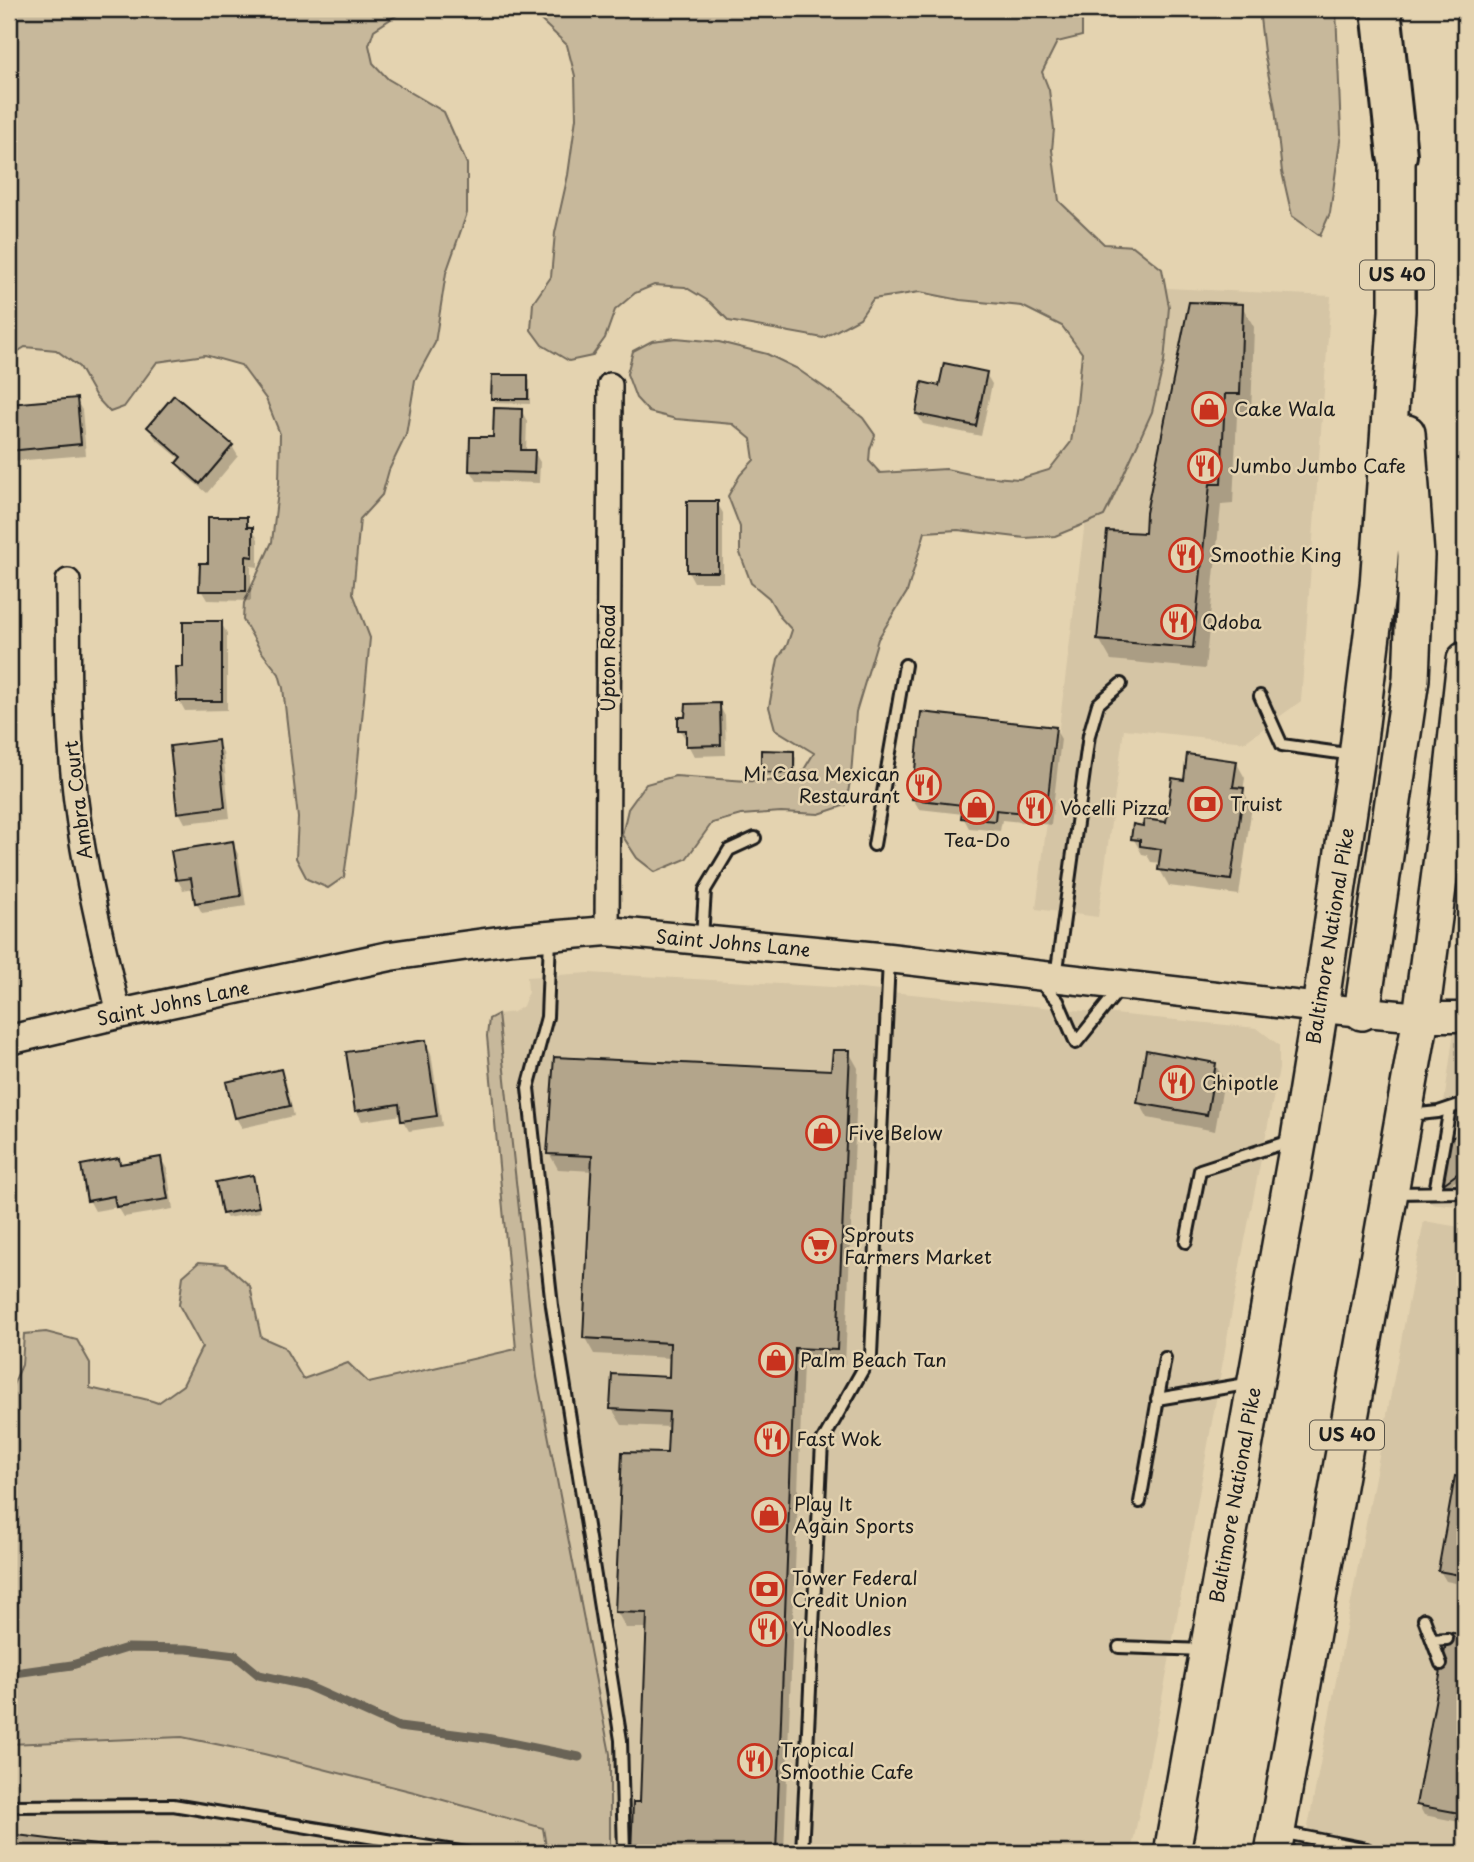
<svg xmlns="http://www.w3.org/2000/svg" width="1474" height="1862" font-family="'Playpen Sans',sans-serif">
<style>
.built{fill:#d5c5a5}
.green{fill:#c7b89b;stroke:#726a5c;stroke-width:2}
.shadow{fill:#0003}
.lines{fill:none;stroke-linecap:round;stroke-linejoin:round}
.stream{stroke:#696356;stroke-width:9}
.building{fill:#b3a58b;stroke:#1c1c1c;stroke-width:2}
.service-casing{stroke:#1c1c1c;stroke-width:16}
.minor-casing{stroke:#1c1c1c;stroke-width:28}
.tertiary-casing{stroke:#1c1c1c;stroke-width:33}
.primary-casing{stroke:#1c1c1c;stroke-width:40}
.motorway-casing{stroke:#1c1c1c;stroke-width:44}
.service{stroke:#e4d3b0;stroke-width:10}
.minor{stroke:#e4d3b0;stroke-width:23}
.tertiary{stroke:#e4d3b0;stroke-width:28}
.primary{stroke:#e4d3b0;stroke-width:35}
.motorway{stroke:#e4d3b0;stroke-width:38}
.labels{text-anchor:middle;stroke-width:5;stroke-linejoin:round;paint-order:stroke}
.shield{fill:#e4d3b0;stroke:#585348;stroke-width:2}
.shield-label{font-size:18px;font-weight:bold;fill:#1c1c1c}
.poi-label{font-size:19px;fill:#1c1c1c;stroke:#e4d3b0;text-anchor:start}
.street-label{font-size:19px;fill:#1c1c1c;stroke:#e4d3b0}
</style>
<rect width="100%" height="100%" fill="#e4d3b0"/>
<filter id="ink" filterUnits="userSpaceOnUse"><feTurbulence type="fractalNoise" baseFrequency=".0143" numOctaves="2"/><feDisplacementMap in="SourceGraphic" scale="14" xChannelSelector="R" yChannelSelector="G"/><feConvolveMatrix kernelMatrix="1 2 1 2 8 2 1 2 1" color-interpolation-filters="sRGB"/></filter>
<g filter="url(#ink)">
<path class="built" d="M1147,287l184,9 -30,405 -56,41 -121,-13 -26,188 -62,-8 48,-379z
M1465,952v255l-35,-4z
M589,973l261,15 407,40 22,17v24l-37,186 -76,423 -35,175h-521v-99l-73,-377 -39,-363 16,-2 9,-6 5,-14 -1,-15z
M1424,1221l41,7v625h-162z
M182,1737l82,17 154,39 125,36 4,24h-538v-109z"/>
<path class="green" d="M9,9h397l-32,21 -5,15 4,18 15,16 56,33 23,52v49l-21,60 -11,70 -20,37 -9,55 -17,35 -7,25 -22,24 -7,74 17,45 -17,174 -9,65 -16,11 -21,-9 -11,-21 2,-40 -15,-130 -4,-14 -18,-23 -18,-31 1,-17 28,-61 7,-59 1,-49 -14,-35 -25,-34 -36,-10 -48,7 -33,45 -14,5 -14,-15 -17,-30 -23,-17 -31,-3 -16,10z
M529,9h535l18,12v15l-25,6 -15,30 7,18 5,39 -2,21 7,51 45,43 29,2 29,23 7,38 -5,55 -12,50 -40,88 -8,16 -49,20 -30,2 -67,-8 -33,2 -18,60 -29,47 -22,73 -5,63 -5,30 -27,9 -38,-2 -40,3 -29,8 -26,36 -31,13 -18,-14 -15,-23 6,-26 18,-25 29,-8 87,6 38,-6 14,-23 -39,-24 -6,-22 9,-48 9,-14 5,-15 -12,-13 -11,-19 -18,-15 -11,-30v-26l-12,-31 12,-21 14,-15 -3,-21 -18,-15 -57,-5 -27,-7 -13,-14 -9,-24 6,-23 19,-10 24,-3 43,4 48,12 29,14 36,25 31,25 12,17 -5,14 -1,12 11,12 66,-4 33,7 40,3 30,-9 22,-28 6,-38 5,-51 -20,-27 -40,-20 -62,-6 -40,-8 -47,7 -13,19 -37,20 -94,-17 -19,-19 -25,-15 -31,-2 -19,8 -20,17 -10,28 -13,18 -23,5 -27,-16 -11,-15 2,-27 18,-26 4,-44 13,-58 8,-57 -1,-42 -8,-31z
M1259,9h77l5,125 -11,79 -10,23 -28,-20 -10,-44 -7,-64 -11,-56z
M498,1014l39,363 73,377v99h-63l-4,-25 -125,-35 -154,-39 -82,-17 -173,7v-355h2l11,-24 2,-31 22,-2 31,8 13,23v25c22,6 46,7 68,15l25,-18 19,-38 -23,-42 4,-29 16,-14 26,2 25,22 11,51 23,10 19,32 45,-16 21,20 147,-34 -29,-313 2,-17z"/>
<path class="shadow" d="M1242,306l12,21 -3,88h-14l-4,89 -12,1 -16,164 -94,-9 -12,-21 48,-104z
M986,374l6,10 -11,52 -58,-12 -6,-10 24,-26z
M527,376l3,5v23l-34,-1 -3,-4z
M76,400l6,10 4,45 -72,6 -5,-9v-46z
M521,410l6,11 -1,31h8l6,10 -1,21 -62,-2 -6,-10 24,-32z
M149,427l83,19 6,10 -31,37 -23,-19 -6,-11 3,-3 -26,-22z
M717,503l6,10v69h-29l-6,-11z
M246,519l12,20v28l-7,-1v35l-44,-1 -6,-10 8,-25z
M221,623l6,10v77l-42,1 -6,-11 5,-32z
M719,705l6,11 1,39 -32,1 -6,-11v-5h-2l-6,-10z
M1055,729l6,10 -10,86 -49,-5 -2,11 -31,-3 -6,-11v-3l-44,-5 -6,-10z
M217,742l6,10 7,66 -45,5 -6,-11z
M793,753l3,5 -1,19 -30,-1 -3,-4z
M1236,762l9,16 -2,13 9,15 -13,89 -70,-9 -9,-16 1,-7 -10,-1 -4,-7 -5,-1 -9,-16 11,-10 23,-4 18,-42z
M232,843l6,11 8,52 -44,7 -6,-11 -2,-14 -11,2 -6,-11z
M9,923l2,31h-2z
M425,1042l6,11 11,73 -33,5 -6,-10 -1,-6 -40,6 -6,-11z
M849,1052l9,16 -13,297 -42,-2 -19,490h-151l2,-49h7l7,-176h-23l-9,-16 52,-157 1,-28 -48,-2 -10,-16 58,-31 1,-20 -77,-4 -9,-16 8,-167 -35,-2 -9,-16 284,-82z
M1215,1064l9,16 -9,51 -67,-13 -9,-16z
M280,1071l6,11 8,34 -52,12 -6,-10z
M1465,1131v43l-19,14 -2,-4 8,-44z
M161,1159l6,10 6,40 -49,8 -6,-10 -23,4 -6,-11 29,-40 3,5z
M252,1177l3,4 5,31 -33,6 -3,-4 -6,-30z
M9,1194l7,41 -7,2z
M1457,1478l8,2v105l-19,-4 -6,-10z
M1450,1634l15,3v186l-41,-8 -6,-11z
M9,1836l136,17h-136z"/>
<g class="lines">
<path class="stream" d="M9,1686l6,-13 57,-8 55,-17 60,1 48,6 24,20 46,10 94,42 87,11 93,19"/>
</g>
<path class="building" d="M1189,302l54,2 -3,90h-15l-4,90h-11l-17,164 -96,-8 10,-109 38,2 1,-20z
M944,363l43,9 -11,54 -60,-12 6,-32 17,4z
M492,375h36v24h-37z
M174,395l59,50 -33,39 -24,-21 5,-6 -34,-30z
M77,398l4,46 -72,7v-47z
M494,408l28,1 -1,41h14l-1,23 -65,-2 1,-34h23z
M687,501h31v71h-31z
M208,517h39v10h6v30l-7,-1v35h-47l1,-28h8z
M183,621h39v80h-45l-1,-34h7z
M720,703l1,42 -35,1v-16h-8v-13h7l1,-13z
M921,712l135,15 -10,88 -50,-5 -1,11 -34,-3 2,-13 -51,-6z
M218,740l7,67 -48,6 -7,-67z
M761,750l33,1v22l-33,-1z
M1187,754l50,7 -4,26 11,1 -13,92 -73,-10 3,-21 -21,-3v-6l-9,-1 2,-15 10,2 1,-7 22,3 6,-44 12,2z
M233,841l8,55 -46,7 -4,-25 -15,2 -5,-29z
M426,1040l11,76 -36,5 -2,-17 -44,7 -9,-59z
M833,1050h17l-13,300 -42,-2 -19,505h-145l2,-51h7l7,-189 -32,-1 7,-160 45,1 2,-41 -59,-3 2,-35 57,3 1,-34 -87,-5 9,-182 -45,-2 7,-97 277,13z
M1146,1050l70,13 -9,52 -70,-12z
M281,1069l9,37 -55,12 -9,-36z
M1465,1129v39l-23,17 9,-46z
M161,1157l7,42 -52,8 -2,-11 -27,5 -6,-36 38,-7 1,6z
M253,1175l6,32 -37,7 -6,-32z
M1455,1476l10,2v98l-27,-5z
M1448,1632l17,3v179l-49,-9z
M9,1834l150,19h-150z"/>
<g class="lines">
<g class="service-casing">
<path id="service" d="M1260,696l22,49 72,10
M874,845l31,-180
M550,938l-3,79 -19,71 24,218 69,434 3,113
M702,938l3,-48 24,-40 26,-12
M1056,977l33,-242 9,-31 23,-20
M1039,981l19,20 18,42 45,-56
M1410,1115l28,-3 27,-9
M1435,1192l15,-84
M1393,1193l72,-1
M1186,1242l14,-72 93,-30
M1157,1399l95,-16
M1140,1502l25,-144
M1424,1619l17,45
M1432,1640l15,-1
M1119,1647l86,3
M9,1806l164,-1 293,48
M1280,1832l87,17
M802,1853l20,-411 49,-87 18,-395"/>
</g>
<g class="minor-casing">
<path id="minor" d="M68,581c1,64 -1,129 5,192 7,82 28,162 46,241
M607,931l3,-546"/>
</g>
<g class="tertiary-casing">
<path id="tertiary" d="M9,1040l110,-26 271,-58 123,-17 94,-8 282,27 431,50 101,9h44"/>
</g>
<g class="primary-casing">
<path id="primary" d="M1362,1012l49,-333 5,-123 -9,-123
M1172,1853l127,-715 21,-130 37,-252 21,-170 19,-275v-183
M1273,1853l148,-836 29,-221 15,-136"/>
</g>
<g class="motorway-casing">
<path id="motorway" d="M1381,9l16,146"/>
</g>
<use href="#service" class="service"/>
<use href="#minor" class="minor"/>
<use href="#tertiary" class="tertiary"/>
<use href="#primary" class="primary"/>
<use href="#motorway" class="motorway"/>
</g>
</g>
<defs>
<g id="shop-ring" transform="scale(1.75)"><circle r="9.5" fill="#e4d3b0" stroke="#c8321e" stroke-width="1.5"/><path d="M-5-2.5h2.3a2.7 3.5 0 0 1 5.4 0H5L5.5 6h-11ZM-1.5-2.5h3a1.5 2.3 0 0 0-3 0Z" fill="#c8321e"/></g>
<g id="restaurant-ring" transform="scale(1.75)"><circle r="9.5" fill="#e4d3b0" stroke="#c8321e" stroke-width="1.5"/><path d="M-5-6h1v4h1v-4h1v4h1v-4h1v5L-1.5 .5V6h-2V.5L-5-1ZM5-6V6H3V1.5H1.5Q1.5-4 5-6Z" fill="#c8321e"/></g>
<g id="bank-ring" transform="scale(1.75)"><circle r="9.5" fill="#e4d3b0" stroke="#c8321e" stroke-width="1.5"/><path d="M-6-4H6V4H-6ZM0-2.3a2.3 2.3 0 1 0 0 4.6a2.3 2.3 0 1 0 0-4.6Z" fill="#c8321e"/></g>
<g id="supermarket-ring" transform="scale(1.75)"><circle r="9.5" fill="#e4d3b0" stroke="#c8321e" stroke-width="1.5"/><path d="M-6-5.5h2.5l.6 2H6L4.5 2H-2.5L-4.4-4H-6ZM-1.5 3.2a1.3 1.3 0 1 0 .1 0ZM3 3.2a1.3 1.3 0 1 0 .1 0Z" fill="#c8321e"/></g>
</defs>
<g fill-rule="evenodd">
<use href="#shop-ring" x="1209" y="409"/>
<use href="#restaurant-ring" x="1205" y="466"/>
<use href="#restaurant-ring" x="1186" y="555"/>
<use href="#restaurant-ring" x="1178" y="622"/>
<use href="#restaurant-ring" x="924" y="785"/>
<use href="#bank-ring" x="1205" y="804"/>
<use href="#shop-ring" x="977" y="807"/>
<use href="#restaurant-ring" x="1035" y="808"/>
<use href="#restaurant-ring" x="1177" y="1083"/>
<use href="#shop-ring" x="823" y="1133"/>
<use href="#supermarket-ring" x="819" y="1246"/>
<use href="#shop-ring" x="776" y="1360"/>
<use href="#restaurant-ring" x="772" y="1439"/>
<use href="#shop-ring" x="769" y="1515"/>
<use href="#bank-ring" x="767" y="1589"/>
<use href="#restaurant-ring" x="767" y="1629"/>
<use href="#restaurant-ring" x="755" y="1761"/>
</g>
<g class="labels">
<g class="shield">
<rect x="1360" y="260.5" width="74" height="29" rx="5"/>
<rect x="1310" y="1420.5" width="74" height="29" rx="5"/>
</g>
<g class="shield-label">
<text x="1397" y="281">US 40</text>
<text x="1347" y="1441">US 40</text>
</g>
<g class="poi-label">
<text x="1234" y="416">Cake Wala</text>
<text x="1230" y="473">Jumbo Jumbo Cafe</text>
<text x="1210" y="562">Smoothie King</text>
<text x="1202" y="629">Qdoba</text>
<text x="900" y="781" text-anchor="end">Mi Casa Mexican<tspan x="900" dy="22">Restaurant</tspan></text>
<text x="1230" y="811">Truist</text>
<text x="1060" y="815">Vocelli Pizza</text>
<text x="977" y="847" text-anchor="middle">Tea-Do</text>
<text x="1202" y="1090">Chipotle</text>
<text x="848" y="1140">Five Below</text>
<text x="844" y="1242">Sprouts<tspan x="844" dy="22">Farmers Market</tspan></text>
<text x="800" y="1367">Palm Beach Tan</text>
<text x="796" y="1446">Fast Wok</text>
<text x="794" y="1511">Play It<tspan x="794" dy="22">Again Sports</tspan></text>
<text x="792" y="1585">Tower Federal<tspan x="792" dy="22">Credit Union</tspan></text>
<text x="792" y="1636">Yu Noodles</text>
<text x="780" y="1757">Tropical<tspan x="780" dy="22">Smoothie Cafe</tspan></text>
</g>
<g class="street-label">
<text transform="translate(608 658) rotate(-90)" y="7">Upton Road</text>
<text transform="translate(78 800) rotate(-97)" y="7">Ambra Court</text>
<text transform="translate(1330 936) rotate(-81)" y="7">Baltimore National Pike</text>
<text transform="translate(733 943) rotate(5)" y="7">Saint Johns Lane</text>
<text transform="translate(173 1003) rotate(-12)" y="7">Saint Johns Lane</text>
<text transform="translate(1235 1495) rotate(-80)" y="7">Baltimore National Pike</text>
</g>
</g>
<rect width="1474" height="1862" fill="none" stroke="#e4d3b0" stroke-width="35"/>
<rect x="18" y="18" width="1439" height="1827" fill="none" stroke="#1c1c1c" stroke-width="2.5" filter="url(#ink)"/>
</svg>
